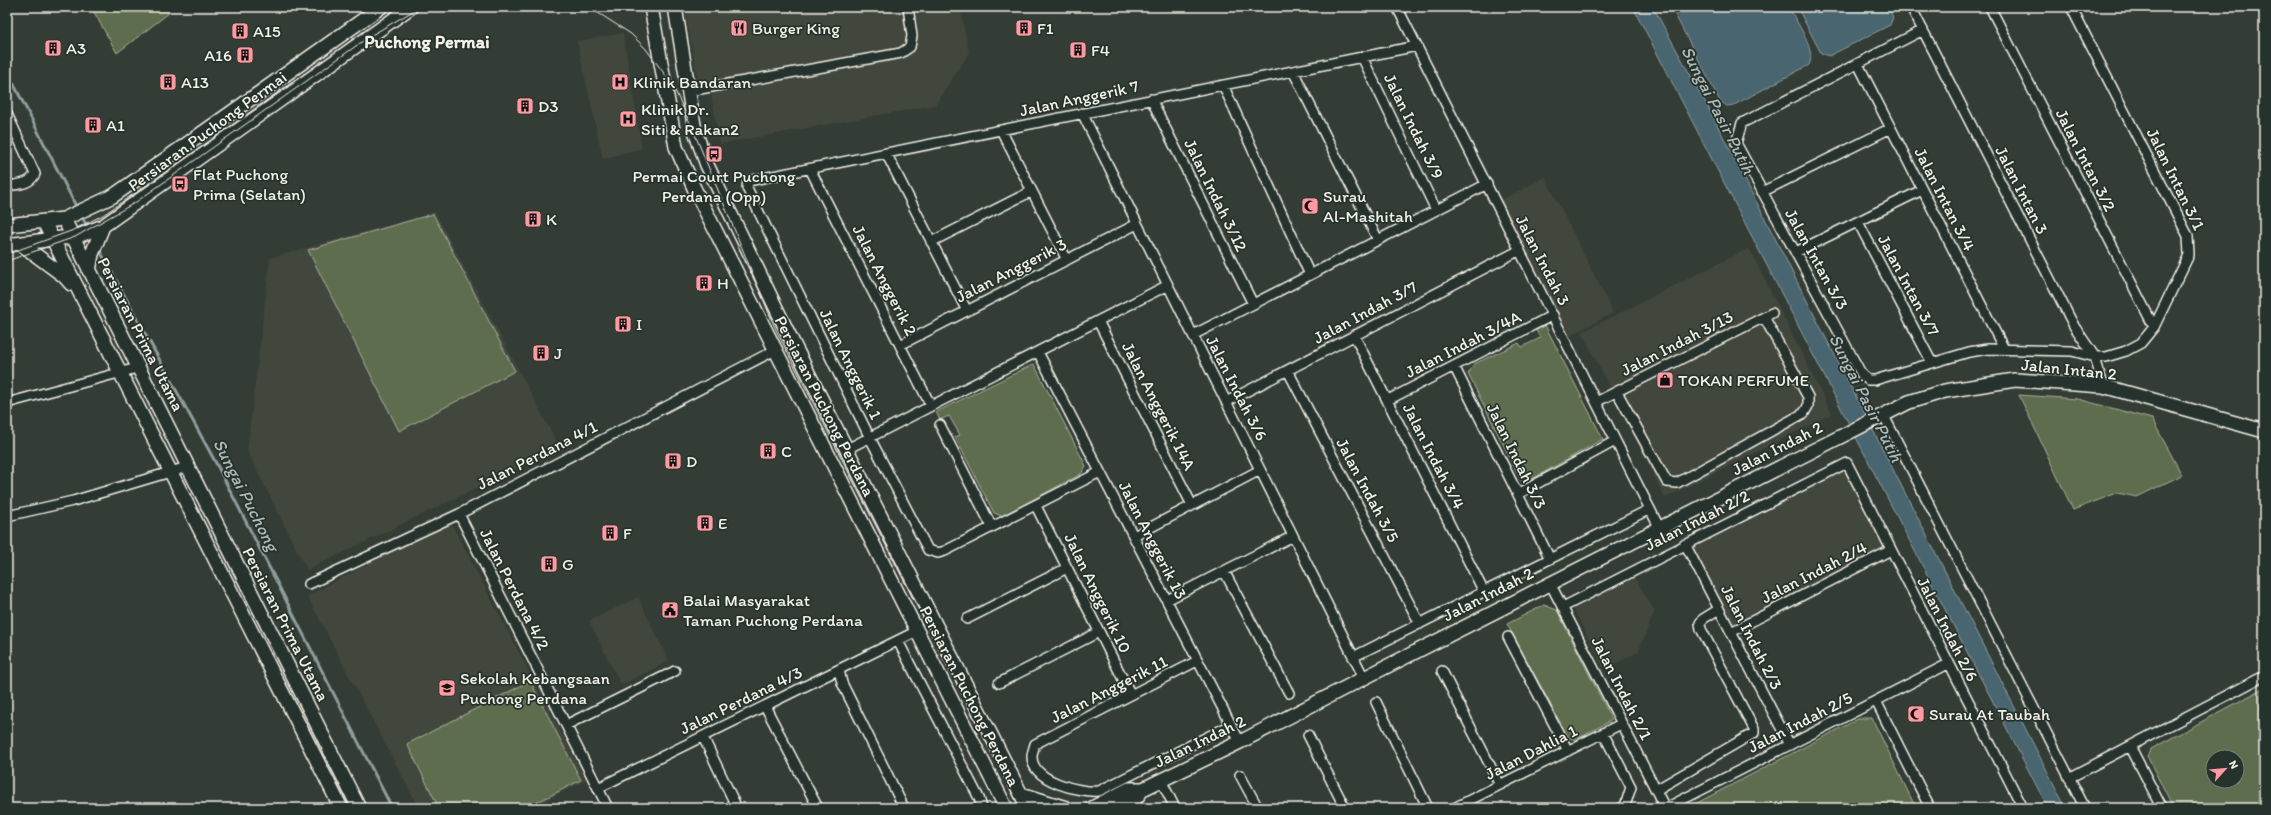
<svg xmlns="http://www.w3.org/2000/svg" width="2271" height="815" font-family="Itim,sans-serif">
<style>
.built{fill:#43463e}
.green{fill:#5f6d4f;stroke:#aaaf9c;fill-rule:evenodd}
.water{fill:#4a656f;stroke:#8e9d9f}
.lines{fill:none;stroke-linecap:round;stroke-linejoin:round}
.stream{stroke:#8e9d9f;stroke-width:3}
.street-casing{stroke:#f4f1e8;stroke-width:12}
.secondary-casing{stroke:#f4f1e8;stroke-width:16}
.street{stroke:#26332d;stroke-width:9}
.secondary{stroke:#26332d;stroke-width:13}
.tram{stroke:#f4f1e8;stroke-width:1}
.labels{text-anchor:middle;stroke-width:3.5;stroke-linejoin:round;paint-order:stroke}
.poi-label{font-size:17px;fill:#f4f1e8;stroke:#26332d;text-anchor:start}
.street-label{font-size:17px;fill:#f4f1e8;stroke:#26332d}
.neighbourhood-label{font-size:18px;font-weight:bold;fill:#f4f1e8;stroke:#26332d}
.water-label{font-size:18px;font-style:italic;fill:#b0b9b8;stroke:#26332d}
</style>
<rect width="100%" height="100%" fill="#333c35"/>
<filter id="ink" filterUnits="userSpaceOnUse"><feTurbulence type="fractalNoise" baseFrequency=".025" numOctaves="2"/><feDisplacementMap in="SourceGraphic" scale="8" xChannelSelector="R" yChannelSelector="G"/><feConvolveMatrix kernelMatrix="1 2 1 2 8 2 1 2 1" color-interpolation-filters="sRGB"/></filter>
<g filter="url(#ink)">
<path class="built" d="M684,7h276l9,46 -34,52 -215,39 -11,-60 -10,1z
M623,33l19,115 -39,11 -26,-118z
M1545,177l68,136 -46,24 -67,-136z
M435,212l125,236 -253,122 -60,-119 23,-193z
M1749,248l83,166 -167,84 -83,-166z
M1846,468l41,80 -155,79 -42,-81z
M450,521l136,259 -54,28h-113l-112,-212z
M1635,578l20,33 -17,41 -34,17 -31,-61z
M638,597l31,64 -48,24 -32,-64z"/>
<path class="green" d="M91,7h73l5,6 -52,40z
M433,214l82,157 -116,60 -91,-181z
M1544,323l59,116 -76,43 -6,-2 -53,-106 6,-10 45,-21 3,4 18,-9 -5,-10z
M1034,364l52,102 -5,8 -79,42 -8,-3 -39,-76 5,-2 -11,-19 -9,4 -4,-8z
M2019,395l59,4 74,20 30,56 -45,22 -20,-4 -44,17z
M1544,605l13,5 55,110 -37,20 -7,-3 -61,-113z
M530,681l51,99 -55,28h-87l-32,-64z
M2264,688v120h-91l-26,-52 4,-7zM2213,757h24v24h-24z
M1860,718h12l44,90h-229z"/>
<path class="water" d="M1633,7h20l56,102 357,699h-18z
M1671,7h118c7,15 28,43 20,58l-75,40 -7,1 -7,-5z
M1797,7h91l5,10 -3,8 -61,31 -8,-3z"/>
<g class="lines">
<path class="stream" d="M7,71l70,137
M81,215l7,13
M99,249l118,216 175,343"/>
<g class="street-casing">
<path id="street" d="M1397,7l262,520
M1911,7l163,319 21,31 8,29
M1990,7l164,320
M1923,30l-181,93 -6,20 126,232 6,5h7l94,-28 19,-3 84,2 23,6h11l20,-6 15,-8 13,-16 35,-72 -1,-19 -117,-229
M1362,57l74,153
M1858,64l146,285
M1293,71l85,169
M1223,85l87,190
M689,91l212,-38 9,-6 2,-11 -4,-29
M1151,99l102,205
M1082,113l282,565
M7,114l28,60c-6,11 -16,10 -28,12
M1001,130l66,130
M886,153l81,158
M810,169l121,237
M1762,192l129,-64
M1858,222l74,141
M931,242l101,-51
M1796,252l126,-62
M1098,321l94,184
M1193,335l294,-151
M1354,335l130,257
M900,345l237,-121
M1038,352l202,390
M1455,368l95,191
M1288,371l132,253
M1617,392l50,90 10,1 127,-70 4,-7v-9l-44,-80
M1388,400l165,-85
M1226,402l294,-152
M1596,402l176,-89
M7,403l130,-35
M1883,414l202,394
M940,425l52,102
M847,449l321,-164
M1100,472l-155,79 -7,2 -10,-3 -58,-112 -123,-250 1,-7 669,-135
M1518,494l97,-53
M1036,506l95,189
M459,514l149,294
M7,516l66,-15 114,-34
M1134,536l126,-66
M1685,544l105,201
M1224,571l65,122
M1550,583l115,225
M309,584l150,-70 318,-165
M1167,600l126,-64
M1563,607l284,-144 176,345
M967,619l100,-51
M1731,632l160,-82
M1508,637l60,114
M898,641l81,157 3,10
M1353,657l297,-148
M1197,661l-162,83c-1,4 -3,9 -3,13 0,24 48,36 67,34l132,-66
M839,670l3,13 62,125
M1442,671l58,114
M999,683l100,-51
M1876,701l54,107
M1376,702l52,106
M765,706l53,102
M566,725l109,-54
M1603,733l28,54 -6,19 -4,2
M1308,735l37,73
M703,737l34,71
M2130,746l32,62
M1240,775l18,33
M2069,778l195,-102
M1161,780l14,28
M598,788l319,-157
M1656,790l98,-57v-4l-53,-100 -1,-6 3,-4 16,-10
M1454,808l167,-84
M1666,808l282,-144"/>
</g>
<g class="secondary-casing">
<path id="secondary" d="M651,7l25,140 18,41 312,620
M675,7l20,124 12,34 86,178 235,465
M64,219l295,589
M44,222l297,586
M7,225l57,-6 49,-23 268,-189
M21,244l43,32 7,8
M7,245l71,-9 25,-10 308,-219
M89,271l3,-17 11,-28
M1021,794l45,14
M1092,808l37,-19h14
M1117,808l19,-10 7,-9 97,-47 124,-64 545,-276 36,-11 70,-11 88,6 161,45"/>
</g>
<use href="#street" class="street"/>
<use href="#secondary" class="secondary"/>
<path class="tram" d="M589,7l42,27 15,15 26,35 19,41 85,205 244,478
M7,254l64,-23 32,-16 191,-132
M7,261l68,-24 61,-35 234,-166 50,-29"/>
</g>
</g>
<defs>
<g id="restaurant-square" transform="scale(0.9)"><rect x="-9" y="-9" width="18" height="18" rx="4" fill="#ff9aa2" stroke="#26332d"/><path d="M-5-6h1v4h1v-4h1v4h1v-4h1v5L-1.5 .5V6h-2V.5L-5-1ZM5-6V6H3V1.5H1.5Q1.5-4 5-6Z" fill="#111"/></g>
<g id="building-square" transform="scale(0.9)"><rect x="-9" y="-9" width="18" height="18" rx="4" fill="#ff9aa2" stroke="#26332d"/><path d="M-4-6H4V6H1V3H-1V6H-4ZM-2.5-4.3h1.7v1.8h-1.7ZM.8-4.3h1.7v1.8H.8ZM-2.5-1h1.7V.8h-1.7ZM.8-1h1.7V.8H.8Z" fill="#111"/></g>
<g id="hospital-square" transform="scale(0.9)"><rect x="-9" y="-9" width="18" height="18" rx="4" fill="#ff9aa2" stroke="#26332d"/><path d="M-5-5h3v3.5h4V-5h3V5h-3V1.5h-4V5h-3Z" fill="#111"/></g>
<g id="bus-square" transform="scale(0.9)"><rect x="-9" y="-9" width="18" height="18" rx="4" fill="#ff9aa2" stroke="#26332d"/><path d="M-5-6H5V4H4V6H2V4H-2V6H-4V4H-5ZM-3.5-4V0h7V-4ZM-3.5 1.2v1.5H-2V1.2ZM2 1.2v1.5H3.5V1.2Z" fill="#111"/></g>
<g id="mosque-square" transform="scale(0.9)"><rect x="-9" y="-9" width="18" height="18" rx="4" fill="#ff9aa2" stroke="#26332d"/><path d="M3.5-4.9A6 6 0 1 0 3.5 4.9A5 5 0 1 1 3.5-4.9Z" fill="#111"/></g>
<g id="shop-square" transform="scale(0.9)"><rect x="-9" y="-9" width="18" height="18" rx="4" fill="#ff9aa2" stroke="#26332d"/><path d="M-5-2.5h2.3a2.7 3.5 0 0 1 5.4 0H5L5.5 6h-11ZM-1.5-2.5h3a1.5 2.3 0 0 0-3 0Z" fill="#111"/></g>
<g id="civic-square" transform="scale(0.9)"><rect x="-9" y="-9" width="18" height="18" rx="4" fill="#ff9aa2" stroke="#26332d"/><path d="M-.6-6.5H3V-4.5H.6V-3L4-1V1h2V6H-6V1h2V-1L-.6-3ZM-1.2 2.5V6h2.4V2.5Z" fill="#111"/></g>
<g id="school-square" transform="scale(0.9)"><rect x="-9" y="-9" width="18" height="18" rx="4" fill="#ff9aa2" stroke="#26332d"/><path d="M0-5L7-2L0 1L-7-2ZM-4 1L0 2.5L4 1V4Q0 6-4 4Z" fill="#111"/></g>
</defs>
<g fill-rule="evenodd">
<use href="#restaurant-square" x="739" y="28"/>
<use href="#building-square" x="1024" y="28"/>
<use href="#building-square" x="240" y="31"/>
<use href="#building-square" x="53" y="48"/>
<use href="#building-square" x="1078" y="50"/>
<use href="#building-square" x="245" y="55"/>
<use href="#building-square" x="168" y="82"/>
<use href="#hospital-square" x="620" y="82"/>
<use href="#building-square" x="525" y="106"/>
<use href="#hospital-square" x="628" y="119"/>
<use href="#building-square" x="93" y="125"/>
<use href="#bus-square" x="714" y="154"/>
<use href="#bus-square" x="180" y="184"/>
<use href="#mosque-square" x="1310" y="206"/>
<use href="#building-square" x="533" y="219"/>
<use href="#building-square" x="704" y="283"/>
<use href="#building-square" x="623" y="324"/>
<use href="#building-square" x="541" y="353"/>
<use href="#shop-square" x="1665" y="380"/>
<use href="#building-square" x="768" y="451"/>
<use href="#building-square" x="673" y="461"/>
<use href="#building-square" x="705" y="523"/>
<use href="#building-square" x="610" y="533"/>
<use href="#building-square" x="549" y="564"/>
<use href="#civic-square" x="670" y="610"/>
<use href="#school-square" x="447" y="688"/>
<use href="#mosque-square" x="1916" y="714"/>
</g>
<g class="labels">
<g class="poi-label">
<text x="752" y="34">Burger King</text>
<text x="1037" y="34">F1</text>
<text x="253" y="37">A15</text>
<text x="66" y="54">A3</text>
<text x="1091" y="56">F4</text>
<text x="232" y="61" text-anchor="end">A16</text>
<text x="181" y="88">A13</text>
<text x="633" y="88">Klinik Bandaran</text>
<text x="538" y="112">D3</text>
<text x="641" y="115">Klinik Dr.<tspan x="641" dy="20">Siti &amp; Rakan2</tspan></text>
<text x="106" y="131">A1</text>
<text x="193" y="180">Flat Puchong<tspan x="193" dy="20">Prima (Selatan)</tspan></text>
<text x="714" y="182" text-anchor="middle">Permai Court Puchong<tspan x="714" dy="20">Perdana (Opp)</tspan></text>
<text x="1323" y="202">Surau<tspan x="1323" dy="20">Al-Mashitah</tspan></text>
<text x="546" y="225">K</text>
<text x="717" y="289">H</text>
<text x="636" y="330">I</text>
<text x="554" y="359">J</text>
<text x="1678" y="386">TOKAN PERFUME</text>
<text x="781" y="457">C</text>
<text x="686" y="467">D</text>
<text x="718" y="529">E</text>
<text x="623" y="539">F</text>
<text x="562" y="570">G</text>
<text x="683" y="606">Balai Masyarakat<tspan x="683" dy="20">Taman Puchong Perdana</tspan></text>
<text x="460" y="684">Sekolah Kebangsaan<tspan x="460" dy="20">Puchong Perdana</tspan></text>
<text x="1929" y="720">Surau At Taubah</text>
</g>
<g class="street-label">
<text transform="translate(1079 98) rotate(-12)" y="6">Jalan Anggerik 7</text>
<text transform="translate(1414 126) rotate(64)" y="6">Jalan Indah 3/9</text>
<text transform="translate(207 131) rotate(-36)" y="6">Persiaran Puchong Permai</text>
<text transform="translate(2086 160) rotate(63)" y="6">Jalan Intan 3/2</text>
<text transform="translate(2176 179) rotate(64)" y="6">Jalan Intan 3/1</text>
<text transform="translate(2022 190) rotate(63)" y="6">Jalan Intan 3</text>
<text transform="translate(1216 195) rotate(64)" y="6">Jalan Indah 3/12</text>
<text transform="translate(1945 199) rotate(63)" y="6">Jalan Intan 3/4</text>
<text transform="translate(1817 259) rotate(61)" y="6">Jalan Intan 3/3</text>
<text transform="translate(1543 260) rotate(63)" y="6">Jalan Indah 3</text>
<text transform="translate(1011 270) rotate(-27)" y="6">Jalan Anggerik 3</text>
<text transform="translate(885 280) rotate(63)" y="6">Jalan Anggerik 2</text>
<text transform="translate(1909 285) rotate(62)" y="6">Jalan Intan 3/7</text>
<text transform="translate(1365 312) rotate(-28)" y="6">Jalan Indah 3/7</text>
<text transform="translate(141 334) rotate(63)" y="6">Persiaran Prima Utama</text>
<text transform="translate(1677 343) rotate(-27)" y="6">Jalan Indah 3/13</text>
<text transform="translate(1463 344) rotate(-27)" y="6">Jalan Indah 3/4A</text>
<text transform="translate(851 364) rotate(64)" y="6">Jalan Anggerik 1</text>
<text transform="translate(2069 369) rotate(6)" y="6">Jalan Intan 2</text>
<text transform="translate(1237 388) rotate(63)" y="6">Jalan Indah 3/6</text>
<text transform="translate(825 406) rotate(63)" y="6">Persiaran Puchong Perdana</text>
<text transform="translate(1159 406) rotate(63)" y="6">Jalan Anggerik 14A</text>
<text transform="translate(1777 448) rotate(-27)" y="6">Jalan Indah 2</text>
<text transform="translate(537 455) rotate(-27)" y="6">Jalan Perdana 4/1</text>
<text transform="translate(1434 456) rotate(63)" y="6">Jalan Indah 3/4</text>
<text transform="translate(1517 456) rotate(64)" y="6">Jalan Indah 3/3</text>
<text transform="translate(1368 490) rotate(62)" y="6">Jalan Indah 3/5</text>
<text transform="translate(1697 520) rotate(-27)" y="6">Jalan Indah 2/2</text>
<text transform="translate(1153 540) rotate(63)" y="6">Jalan Anggerik 13</text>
<text transform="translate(1814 572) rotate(-27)" y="6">Jalan Indah 2/4</text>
<text transform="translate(515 589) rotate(63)" y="6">Jalan Perdana 4/2</text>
<text transform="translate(1098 593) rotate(64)" y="6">Jalan Anggerik 10</text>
<text transform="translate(1488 594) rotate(-27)" y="6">Jalan Indah 2</text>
<text transform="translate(286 624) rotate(63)" y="6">Persiaran Prima Utama</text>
<text transform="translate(1948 629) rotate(63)" y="6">Jalan Indah 2/6</text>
<text transform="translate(1752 637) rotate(63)" y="6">Jalan Indah 2/3</text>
<text transform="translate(1622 688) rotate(63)" y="6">Jalan Indah 2/1</text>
<text transform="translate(1109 689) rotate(-27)" y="6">Jalan Anggerik 11</text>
<text transform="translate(970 696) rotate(63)" y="6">Persiaran Puchong Perdana</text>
<text transform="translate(741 700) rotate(-26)" y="6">Jalan Perdana 4/3</text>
<text transform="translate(1800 722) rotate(-27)" y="6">Jalan Indah 2/5</text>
<text transform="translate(1200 741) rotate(-26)" y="6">Jalan Indah 2</text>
<text transform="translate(1531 752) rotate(-27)" y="6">Jalan Dahlia 1</text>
</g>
<g class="neighbourhood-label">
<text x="427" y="48">Puchong Permai</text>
</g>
<g class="water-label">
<text transform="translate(1718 110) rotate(63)" y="6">Sungai Pasir Putih</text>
<text transform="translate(1866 398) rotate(63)" y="6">Sungai Pasir Putih</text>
<text transform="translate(246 495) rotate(63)" y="6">Sungai Puchong</text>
</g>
</g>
<rect width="2271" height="815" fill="none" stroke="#26332d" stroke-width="24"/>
<rect x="12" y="12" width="2247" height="791" fill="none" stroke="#f4f1e8" stroke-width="1.5" filter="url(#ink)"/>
<g transform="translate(2225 769) rotate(63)"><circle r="19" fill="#26332d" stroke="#787f78"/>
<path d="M0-3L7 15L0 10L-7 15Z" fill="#ff9aa2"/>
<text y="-6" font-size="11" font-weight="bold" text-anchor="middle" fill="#f4f1e8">N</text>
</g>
</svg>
